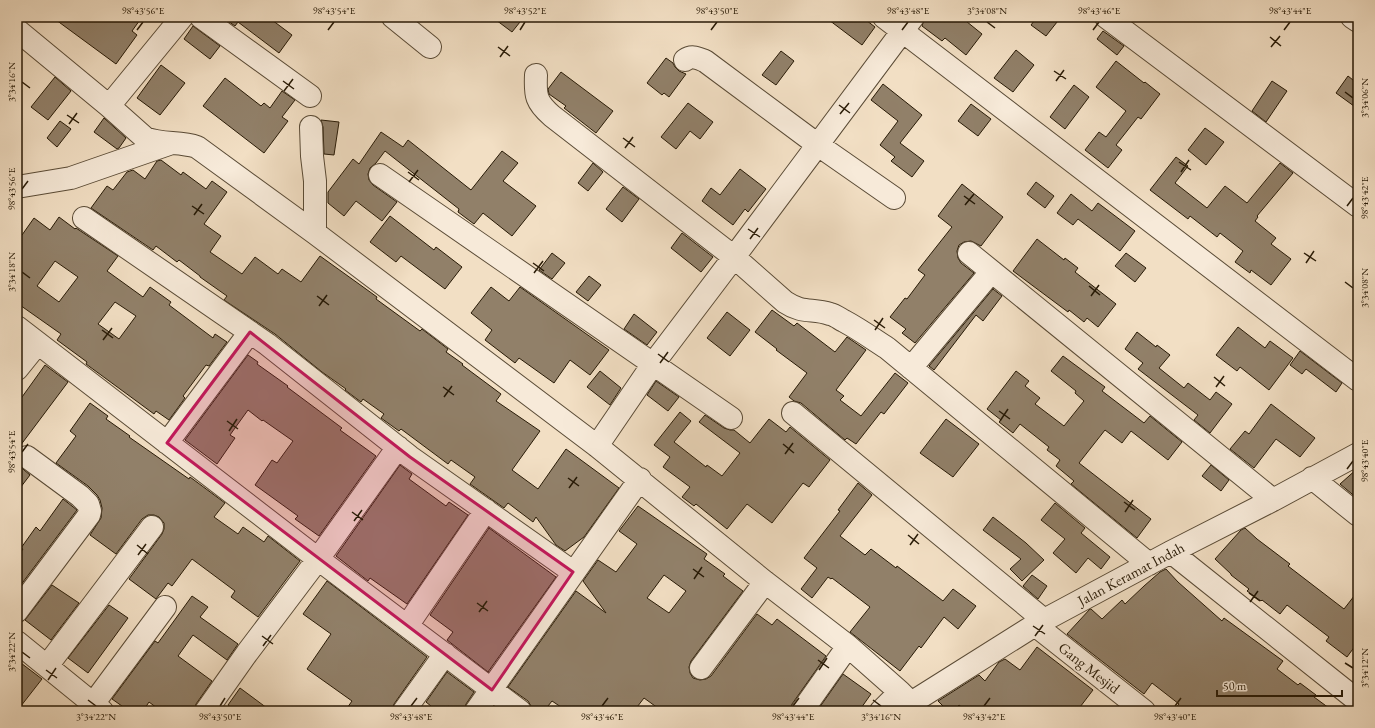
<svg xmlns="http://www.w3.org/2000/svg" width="1375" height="728" font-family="'EB Garamond',serif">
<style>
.building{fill:#918069;stroke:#281a06;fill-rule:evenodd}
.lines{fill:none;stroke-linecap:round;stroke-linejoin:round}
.minor-casing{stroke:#5a4b36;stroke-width:24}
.minor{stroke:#f7ead9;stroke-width:22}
.marked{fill:#c2185b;fill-opacity:0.2;stroke:#c2185b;stroke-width:3;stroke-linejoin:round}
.ticks{fill:none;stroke:#281a06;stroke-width:1.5}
.labels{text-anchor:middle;stroke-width:3.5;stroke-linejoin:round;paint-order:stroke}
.street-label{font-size:15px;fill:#281a06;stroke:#f7ead9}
.neatline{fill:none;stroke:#281a06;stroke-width:1.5}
.ticks-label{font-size:10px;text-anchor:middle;fill:#281a06}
</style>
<rect width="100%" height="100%" fill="#f2dfc4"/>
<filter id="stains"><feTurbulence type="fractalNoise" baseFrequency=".005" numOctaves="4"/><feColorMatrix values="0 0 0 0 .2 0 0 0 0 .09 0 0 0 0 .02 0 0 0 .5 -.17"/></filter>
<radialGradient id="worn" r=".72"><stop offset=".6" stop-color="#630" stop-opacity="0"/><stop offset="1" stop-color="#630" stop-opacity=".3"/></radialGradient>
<path class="building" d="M52,17h90l-10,14 5,4 -21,29z
M222,17h46l24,18 -13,18 -41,-31 -3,4z
M492,17h32l-12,15z
M825,17h37l13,10 -13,18z
M925,17h36l21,17 -16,21 -21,-17 -3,3 -20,-15z
M1037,17h24l-15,19 -15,-11z
M193,26l27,20 -10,13 -26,-20z
M1103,31l21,15 -7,9 -20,-16z
M1016,50l18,15 -21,27 -19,-14z
M781,51l13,10 -18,24 -14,-10z
M666,58l7,5 2,4 4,4 7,3 -17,23 -5,-4 -2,2 -15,-12z
M1116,61l28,22 1,-1 15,12 -19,25 -3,-2 -22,28 6,5 -14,18 -23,-18 14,-18 7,5 20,-26 -30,-24z
M161,65l24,18 -25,32 -23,-17z
M561,72l52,39 -17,22 -32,-25 2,-2 -17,-12 -1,-5z
M1348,76l10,8v25l-22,-16z
M55,77l16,14 -23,29 -17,-13z
M225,78l36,28 3,-3 6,5 12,-17 13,9 -13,17 6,4 -24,32 -61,-47z
M1272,81l15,10 -21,31 -14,-11z
M883,84l39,31 -22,28 24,18 -12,16 -21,-16 4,-4 -15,-12 18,-24 -27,-21z
M1074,85l15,12 -24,32 -15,-12z
M688,103l25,19 -13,17 -10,-8 -14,18 -15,-12z
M971,104l20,15 -13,17 -20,-15z
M104,118l22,20 -7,10 -2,1 -23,-17z
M321,120l18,2 -5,33 -10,-1 -1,-27z
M60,121l11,8 -14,18 -10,-9z
M1205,128l19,14 -18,23 -18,-15z
M381,132l22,15 5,-7 63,50 31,-39 16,12 -15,18 33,25 -24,30 -29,-23 -9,11 -16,-12 1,-3 -74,-58 -9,12 -6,5 -2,6 1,6 4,5 24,17 -15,19 -26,-20 -12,15 -16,-13v-11l25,-33 6,5z
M1176,157l12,9 -13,17 32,25 18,-22 22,17 33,-40 13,10 -36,43 1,1 -3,4 21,17 -5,6 20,15 -20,26 -20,-15 -1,3 -15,-11 8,-11 -23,-18 -3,4 -27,-21 -2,3 -38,-29z
M161,160l20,15 2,-3 23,17 6,-8 15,11 -23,32 17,12 -11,16 32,22 13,-17 23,17 4,-5 19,13 19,-26 39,28 18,13 -1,2 44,32 2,-2 26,20 -2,3 17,12 -1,1 39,29 -5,7 44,30 -28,39 26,19 28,-40 53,39 -35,49 -19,14 -9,-6 -20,-28 -3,5 -25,-19 -4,5 -34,-24 5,-7 -24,-17 -3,4 -47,-35 -2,2 -18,-13 3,-4 -21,-15 -2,3 -16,-12 1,-1 -24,-17 -47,-38 -51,-34 3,-4 -27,-19v-1l-21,-16 -2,2 -21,-16 -3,4 -62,-42 16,-22 6,4 14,-18 6,-2 12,9 12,-18z
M593,163l10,9 -15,19 -10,-8z
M740,169l26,20 -18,23 -3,-3 -12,16 -31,-24 9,-13 9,7z
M1036,182l18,14 -9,12 -18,-14z
M962,184l41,33 -22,29 -10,-5 -7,1 -5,3 -2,6 1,7 3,5 13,10 -59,70 -13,-10 4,-4 -16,-12 15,-19 2,1 18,-24 -7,-5 34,-43 -14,-11z
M623,187l16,12 -17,23 -16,-13z
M1071,194l21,17 6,-8 37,28 -15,20 -42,-32 -5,6 -16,-12z
M390,216l44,34 2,-3 26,20 -17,22 -44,-33 -5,6 -26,-20z
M59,217l16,12 1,-1 42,28 -11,15 36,26 7,-10 21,15 -2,3 44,33 2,-4 12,8 -18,24 -3,-1 -23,31 2,2 -16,22 -13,-9 -2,3 -68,-50 1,-2 -30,-22 4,-6 -44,-31v-72l5,4 12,-17 16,12zM55,261l23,16 -19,25 -22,-16zM115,302l21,14 -17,23 -21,-15z
M682,233l31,24 -12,15 -30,-24z
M1037,239l27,21 1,-2 13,10 -3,4 41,32 -18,23 -11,-9 -3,4 -15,-12 -1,2 -55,-41z
M552,253l13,10 -13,16 -13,-9z
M1126,253l20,15 -11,14 -20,-16z
M589,276l12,9 -13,16 -12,-9z
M491,287l18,14 11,-14 89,63 -19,25 -20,-15 -16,23 -35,-25 -4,5 -30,-23 7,-10 -21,-17z
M993,289l9,7 -19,25 -7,-6 -42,55 -5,-4z
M772,310l22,16 3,-3 38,29 12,-15 19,13 -30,40 8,6 -4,4 21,16 34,-43 13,10 -24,31 -3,-2 -25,32 -9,-6 -2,2 -44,-37 -7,-2 -5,-4 18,-24 -31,-23 1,-1 -22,-17z
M727,312l23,18 -20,26 -23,-18z
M634,314l23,18 -10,13 -23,-16z
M1238,327l27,21 5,-7 23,17 -24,32 -29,-23 -3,4 -21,-16z
M1137,332l19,15 1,-2 13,10 -11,13 25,20 4,-5 22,17 6,-8 16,12 -22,29 -16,-13 4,-5 -60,-46 5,-6 -18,-14z
M1300,351l42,32 -6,9 -30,-23 -4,5 -12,-9z
M248,355l10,7 -1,2 31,22 -1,1 55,41 -2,2 36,26 -57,80 -24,-17 3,-3 -43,-31 17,-25 5,3 16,-22 -30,-21 -1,1 -14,-11 -18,25 5,3 -18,26 -32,-24z
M1063,356l42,31 -3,4 42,32 6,-7 32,26 -14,18 -37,-29 -9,12 -17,-13 -26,33 72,56 -14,19 -66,-54 3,-3 -18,-15 4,-6 -13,-10 2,-3 -29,-23 -7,9 -14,-11 2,-2 -14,-11 29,-38 13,10 -4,5 15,12 -5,6 29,22 20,-25 -9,-8 1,-2 -25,-20z
M45,365l23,17 -51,68v-46z
M600,371l21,17 -11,17 -23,-18z
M656,381l23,16 -11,14 -21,-16z
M90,403l18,13 -2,3 24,17 -1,1 60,42 1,-2 35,26 -11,14 24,17 5,-7 21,15 4,-6 32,25 -42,56 -27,-20 4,-6 -43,-32 -20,27 -4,-3 -12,16 -27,-20 33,-45 2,-5v-6l-5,-6 -5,-2h-6l-6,4 -26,35 -26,-19 11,-17 1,-10 -2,-8 -3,-5 -9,-9 -32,-23 20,-27 -6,-5z
M1271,404l44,34 -15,19 -24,-18 -22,29 -24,-19 15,-18 4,3z
M680,412l11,9 -17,21 32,25 1,-2 15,11 18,-23 -41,-31 6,-7 19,13 6,2h4l16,13 19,-24 17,13 4,-5 40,33 -21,27 -6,-4 -31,40 -25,-19 -20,25 -31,-25 -2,2 -12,-9 8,-10 -27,-20 7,-10 -16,-12z
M946,419l33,25 -26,33 -33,-24z
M17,464l13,11 -13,17z
M400,465l12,9 -3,5 37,27 3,-4 19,13 -61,89 -37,-26 -2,3 -32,-25z
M1211,465l18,15 -8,11 -19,-15z
M1358,468v31l-18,-15z
M858,483l14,12 -32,41 25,19 6,-6 25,19 1,-2 46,35 10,-12 23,17 -18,23 -14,-12 -23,31 -2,-2 -19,25 -50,-39 20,-25 -38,-29 -1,1 -3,-2 -16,21 -11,-9 16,-21 -13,-10 36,-47 -2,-1z
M63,499l14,11 -60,80v-33l6,-8 -2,-1 15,-21 4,4z
M1055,503l30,25 -4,5 29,24 -9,12 -13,-11 -12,15 -23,-20 12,-14 -24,-19z
M638,506l69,48 -3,5 21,15 -2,2 20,15 -52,70 -2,6 1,6 3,5 7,2 6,-1 5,-3 46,-62 15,11 5,-6 49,37 -34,48 -2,7h-128l-18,-13 -10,13h-67l-15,-10 -8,10h-12l-1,-5 -3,-5 -20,-14 68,-96 30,22 -23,-32 15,-21 18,12 21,-28 -18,-13zM664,575l22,16 -17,22 -22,-15z
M993,517l33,26 18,17 -22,21 -12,-12 11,-10 -38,-29z
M489,528l67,49 -68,95 -41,-32 6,-8 -23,-17z
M1245,528l12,11 33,25 -2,2 56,43 14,-18v51l-11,15 -21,-16 3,-4 -42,-32 -7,9 -18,-14 -1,1 -14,-10 2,-2 -18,-14v-1l-16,-15 26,-29z
M1166,569l12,13 44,39 2,-3 59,43 -6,8 21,16 2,-2 16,12 -2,2 19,14h-160l6,-7 -27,-21 -8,11 -77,-60 23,-25h1l11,10 20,-19 3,4 19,-18 16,-14z
M1032,575l15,11 -9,13 -15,-13z
M327,581l100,76 -33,47 -2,7h-47l7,-10 -45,-32 24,-35 -28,-20z
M52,585l27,18 -28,37 -26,-20z
M192,596l16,11 -8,10 38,27 -11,16 -34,-25 -15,21 34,25 -16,23 -2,7h-33l-12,-9 -6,9h-14l-17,-12 43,-58 3,2z
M109,605l19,13 -40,55 -20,-15z
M1037,647l56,43 -16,21h-111l-7,-6 -6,6h-5l-10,-10 41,-26 6,6 14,-19 6,-3 15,11z
M17,660l25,19 -25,32z
M447,672l27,20 -8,12 -2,7h-9l-7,-5 -4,5h-7l-11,-9z
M843,674l28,20 -12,17h-42z
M240,688l31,23h-35l-8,-6z"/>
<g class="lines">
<g class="minor-casing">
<path id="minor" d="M201,17l109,79
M393,17l37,30
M884,17l474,363
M1106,17l252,189
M1352,17l6,4
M17,30l92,76 36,32c17,7 35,3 52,9l118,86 282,213 168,136 83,64 52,46 19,19
M685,60c7,-5 12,-2 20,1l113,84 76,53
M536,75c-1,21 0,27 16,41l182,141 179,-240
M109,106l73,-89
M311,127l1,29 3,25v52
M380,175l351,243
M17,187l54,-9 98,-34
M84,218l183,126 143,113 163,115
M969,253l304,247
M17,327l301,232 202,152
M911,368l80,-96
M17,369l21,-26
M793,413l251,207
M167,443l83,-111
M597,446l56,-82 81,-107 51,45c18,12 27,6 45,12 5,1 10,5 14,7 15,8 29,18 43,27l262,216
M1312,478l46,37
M1171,552l187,149
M17,611l72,-96 1,-4 -2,-7 -8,-8 -53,-39
M1035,625l109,86
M407,626l79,-116
M17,642l85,69
M47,666l105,-139
M701,668l64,-86
M911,703l124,-78 136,-73 102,-52 85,-46
M93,704l72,-97
M206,711l41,-58 71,-94 80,-112
M404,711l41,-57
M476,711l164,-232
M802,711l46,-65
M881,711l19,-19"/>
</g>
<use href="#minor" class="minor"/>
</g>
<path class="marked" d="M250,332l160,125 163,115 -81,118 -325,-247z"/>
<path class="ticks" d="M987,22l8,6M137,30l6,-8M328,30l6,-8M520,30l5,-8M711,30l6,-8M902,30l6,-8M1093,30l6,-8M1284,30l6,-8M1270,37l11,9M498,47l12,9M1271,47l9,-11M500,57l8,-11M1054,71l12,8M283,81l11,8M1056,81l8,-11M22,82l8,6M284,91l9,-12M1345,92l8,6M839,105l11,8M840,114l9,-11M67,115l12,8M69,124l8,-11M623,138l12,9M625,148l8,-11M1179,162l12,8M408,172l11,8M1181,172l8,-12M409,182l9,-12M22,189l6,-8M964,196l11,8M965,205l9,-11M192,206l12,8M1347,206l6,-8M194,215l8,-11M748,229l12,8M750,239l8,-11M1304,253l12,8M533,263l11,8M1306,263l8,-12M22,272l8,6M534,273l9,-12M1345,282l8,6M1089,286l11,9M317,296l12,9M1091,296l8,-11M319,306l8,-11M874,320l11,8M102,330l11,8M875,330l8,-12M103,340l9,-12M658,354l11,8M660,363l8,-11M1214,377l11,9M443,387l11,8M1216,387l8,-11M444,397l8,-11M999,411l11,8M227,421l11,8M1000,421l8,-12M229,431l8,-12M783,444l11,9M22,452l6,-8M785,454l8,-11M1347,469l6,-8M568,478l11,8M569,488l8,-11M1124,502l11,8M352,512l11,8M1125,512l8,-12M354,521l8,-11M908,535l11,9M137,545l11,9M910,545l8,-11M138,555l8,-11M693,569l11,8M694,579l8,-12M1249,593l11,8M1250,602l8,-11M477,603l11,8M479,612l8,-11M1033,626l12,8M262,636l11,8M1035,636l8,-11M263,646l8,-11M22,652l8,6M818,660l11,8M1345,663l8,5M46,670l11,8M819,670l8,-12M48,680l8,-12M88,700l8,6M873,700l8,6M220,706l5,-8M411,706l6,-8M602,706l6,-8M793,706l6,-8M984,706l6,-8M1175,706l6,-8"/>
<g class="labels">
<g class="street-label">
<text transform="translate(1131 574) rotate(-28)" y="5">Jalan Keramat Indah</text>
<text transform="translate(1089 668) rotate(38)" y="5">Gang Mesjid</text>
</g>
</g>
<rect width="1375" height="728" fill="none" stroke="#f2dfc4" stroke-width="44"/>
<path d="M1217 690v6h125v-6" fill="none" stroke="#281a06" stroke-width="2"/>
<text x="1223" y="690" font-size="12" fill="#281a06" stroke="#f7ead9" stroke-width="3" paint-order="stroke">50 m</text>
<rect x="22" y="22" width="1331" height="684" class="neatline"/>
<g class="ticks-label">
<text x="143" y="14">98°43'56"E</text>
<text x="334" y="14">98°43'54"E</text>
<text x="525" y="14">98°43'52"E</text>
<text x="717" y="14">98°43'50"E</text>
<text x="908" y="14">98°43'48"E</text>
<text x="987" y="14">3°34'08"N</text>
<text x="1099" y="14">98°43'46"E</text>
<text x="1290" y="14">98°43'44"E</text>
<text transform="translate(11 82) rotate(-90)" y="4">3°34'16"N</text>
<text transform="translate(1364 98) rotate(-90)" y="4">3°34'06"N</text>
<text transform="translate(11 189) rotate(-90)" y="4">98°43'56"E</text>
<text transform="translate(1364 198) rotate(-90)" y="4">98°43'42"E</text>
<text transform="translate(11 272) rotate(-90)" y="4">3°34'18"N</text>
<text transform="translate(1364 288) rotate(-90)" y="4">3°34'08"N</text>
<text transform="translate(11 452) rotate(-90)" y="4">98°43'54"E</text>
<text transform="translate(1364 461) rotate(-90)" y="4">98°43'40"E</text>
<text transform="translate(11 652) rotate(-90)" y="4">3°34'22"N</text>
<text transform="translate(1364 668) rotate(-90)" y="4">3°34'12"N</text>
<text x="96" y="720">3°34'22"N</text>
<text x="220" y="720">98°43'50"E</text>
<text x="411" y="720">98°43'48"E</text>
<text x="602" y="720">98°43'46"E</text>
<text x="793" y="720">98°43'44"E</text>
<text x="881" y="720">3°34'16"N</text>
<text x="984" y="720">98°43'42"E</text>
<text x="1175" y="720">98°43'40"E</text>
</g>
<rect width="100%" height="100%" filter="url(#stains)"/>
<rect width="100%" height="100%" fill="url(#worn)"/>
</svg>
